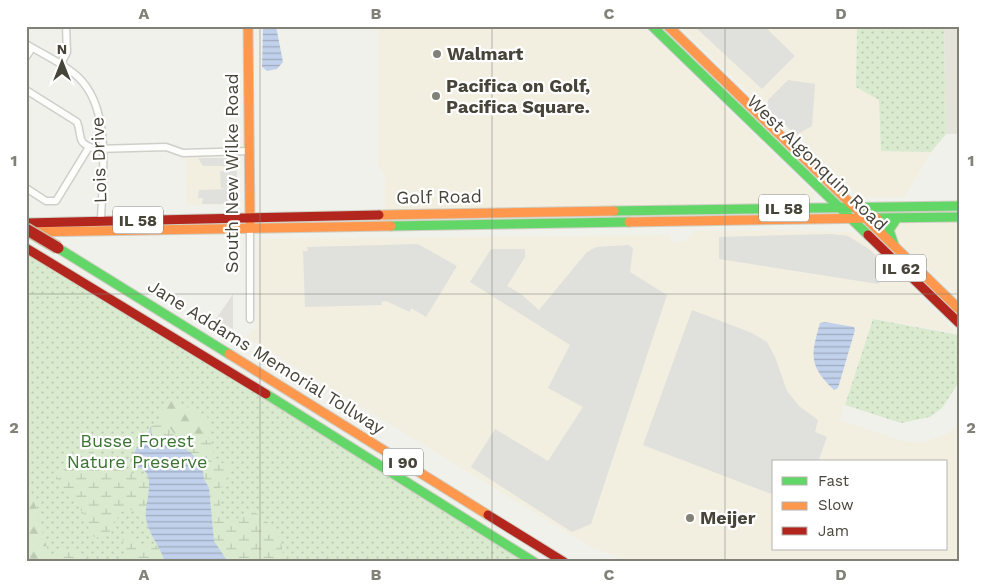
<svg xmlns="http://www.w3.org/2000/svg" width="985" height="588" font-family="'Work Sans',sans-serif">
<style>
.residential{fill:#e5e4da}
.commercial{fill:#f2efe0;fill-rule:evenodd}
.industrial{fill:#e1e0da}
.green{fill:url(#green-dots)}
.forest{fill:url(#forest-firs)}
.wetland{fill:url(#wetland-marsh)}
.parking{fill:#e0e0dc}
.water{fill:url(#water-rules)}
.lines{fill:none;stroke-linecap:round;stroke-linejoin:round}
.street-casing{stroke:#cfcfca;stroke-width:9}
.fast-casing{stroke:#cecec3;stroke-width:11}
.slow-casing{stroke:#cecec3;stroke-width:11}
.jam-casing{stroke:#cecec3;stroke-width:11}
.street{stroke:#fdfdfc;stroke-width:6}
.fast{stroke:#63d668;stroke-width:9}
.slow{stroke:#ff974d;stroke-width:9}
.jam{stroke:#b3261e;stroke-width:9}
.jam-bridge-casing{stroke:#c6c2aa;stroke-width:14;stroke-linecap:butt}
.jam-bridge{stroke:#b3261e;stroke-width:11}
.grid{fill:none;stroke:#828178;stroke-width:1;stroke-opacity:0.55}
.poi-dot{fill:#828178;stroke:#fff;stroke-width:2}
.labels{text-anchor:middle;stroke-width:4.5;stroke-linejoin:round;paint-order:stroke}
.shield{fill:#fff;stroke:#7e7c74;stroke-width:1}
.shield-label{font-size:16px;font-weight:bold;fill:#474439}
.poi-label{font-size:18px;font-weight:bold;fill:#474439;stroke:#fff;text-anchor:start}
.street-label{font-size:18px;fill:#474439;stroke:#fff}
.park-label{font-size:18px;fill:#3b7431;stroke:#fff}
.neatline{fill:none;stroke:#828178;stroke-width:2}
.grid-label{font-size:16px;text-anchor:middle;font-weight:bold;fill:#828178}
</style>
<defs>
<pattern id="green-dots" width="8" height="8" patternUnits="userSpaceOnUse" patternTransform="scale(1.25)"><rect width="8" height="8" fill="#d9eacf"/><path d="M2 2h.1M6 6h.1" fill="none" stroke="#bccab2" stroke-width="1.8" stroke-linecap="round"/></pattern>
<pattern id="forest-firs" width="22" height="20" patternUnits="userSpaceOnUse" patternTransform="scale(1.25)"><rect width="22" height="20" fill="#d9eacf"/><path d="M5 1l3.5 6h-7zM16 11l3.5 6h-7z" fill="#bccab2"/></pattern>
<pattern id="wetland-marsh" width="20" height="14" patternUnits="userSpaceOnUse" patternTransform="scale(1.25)"><rect width="20" height="14" fill="#d9eacf"/><path d="M1 5h8M5 5V1M11 12h8M15 12V8" fill="none" stroke="#bccab2"/></pattern>
<pattern id="water-rules" width="6" height="5" patternUnits="userSpaceOnUse" patternTransform="scale(1.25)"><rect width="6" height="5" fill="#c1d1eb"/><path d="M0 2.5h6" fill="none" stroke="#9fabbf"/></pattern>
</defs>
<rect width="100%" height="100%" fill="#f1f1ec"/>
<path class="residential" d="M944,26h15v108h-13z"/>
<path class="commercial" d="M378,26h264l172,168 -1,7 -139,6 -289,4v-34l-7,-14z
M679,26h178l-1,60 23,14 2,51 50,1 -26,45h-42l-11,-6 -44,-41v-5l-6,-6h-5l-30,-30 -1,-6 -9,-9h-7z
M188,157l48,1 1,47h-50l-1,-46z
M959,221v76l-65,-60v-9l3,-6z
M780,230l70,2 13,7 94,94 -84,-14 -33,101 63,21 22,1 23,-9 11,-11v140h-327l-39,-14 -347,-211 11,-10 1,-84 3,-4 409,-4 2,8 14,-2 8,-10zM774,462h172v87h-172z"/>
<path class="industrial" d="M233,294v35l-17,-10z"/>
<path class="green" d="M857,26h87l2,108 -15,18 -50,-1 -2,-51 -23,-13z
M26,248l508,314h-508z
M873,319l86,16v47l-17,26 -12,9 -29,6 -56,-18z"/>
<path class="forest" d="M169,400c8,3 32,12 38,16l3,14 -2,10 -10,2 -11,-4 -10,-1 -8,-7 -3,-10 -7,-8 2,-6z
M26,483l4,4 21,75h-25z"/>
<path class="wetland" d="M163,419l14,18c12,1 19,5 31,3l3,2 4,18 4,3h10l2,3 -4,20 -9,2 4,32 5,4 9,-4 13,-11c20,10 36,28 34,53h-55l-14,-21 -5,-53 -5,-9 -1,-13c-7,-7 -13,-15 -22,-18 -16,-6 -29,3 -30,-22l8,-1z
M87,450l24,14 37,16 1,16 -3,19 -14,-5 -11,2 -13,23 -13,3 -5,-6 -6,-18 -28,-35c4,-15 18,-23 31,-29z
M129,535c10,6 15,15 29,10l7,17h-38l-5,-25z
M67,550l8,1 15,11h-38l4,-11z"/>
<path class="parking" d="M694,26h70l31,30 -33,33z
M788,80l27,4 -3,42 -16,9 -28,-26v-9z
M198,158h31l7,8h-33z
M220,171h17v29h-4v4h-31l1,-6h-5l1,-8 27,-1 -5,-1z
M831,234l17,2 21,13 23,22 -14,13 -159,-25v-22z
M418,244l39,22 -31,51 -15,-9 -1,4 -24,-11 -5,1 1,3 -77,2 -2,-56h5l-1,-4z
M628,245l5,3 -3,24 37,23 -76,229 -19,8 -101,-65 24,-38 53,32 35,-54 -35,-19 22,-43 -100,-63 21,-33h34v8l-18,29 14,8 18,16 48,-58 9,-5z
M692,310l60,23 15,9 8,15 12,34 12,15 19,14 -3,12 12,5 -9,25h-44v33l-131,-50z"/>
<path class="water" d="M263,26h13l7,36 -6,7 -10,2 -5,-4z
M825,322l29,5 1,3 -17,58 -4,2c-26,-25 -23,-35 -14,-67z
M151,426c1,28 17,15 34,23 6,3 10,9 16,12l3,18 5,9 5,53 14,21h-63c-5,-16 -16,-27 -19,-43 -2,-13 6,-29 2,-43 -3,-9 -13,-8 -18,-15l6,-12 11,-11z"/>
<g class="lines">
<g class="street-casing">
<path id="street" d="M26,44c18,11 37,19 52,33 35,33 24,101 23,144
M26,57l6,-9
M61,64l6,-12 -1,-26
M26,90l51,32c6,15 -2,21 19,27l70,-2 17,6 67,-2
M26,188l20,13h10l33,-54
M250,319v-92"/>
</g>
<g class="fast-casing">
<path id="fast" d="M652,26l216,209
M614,211l345,-5
M877,218l82,-1
M391,226l238,-4
M894,245l-5,-15 8,-12
M58,248l171,106
M266,394l268,168"/>
</g>
<g class="slow-casing">
<path id="slow" d="M248,26l2,197
M668,26l291,283
M379,215l235,-4
M629,222l248,-4
M30,232l361,-6
M229,354l259,161"/>
</g>
<g class="jam-casing">
<path id="jam" d="M26,223l353,-8
M868,235l91,88
M26,248l240,146
M488,515l76,47"/>
</g>
<use href="#street" class="street"/>
<use href="#fast" class="fast"/>
<use href="#slow" class="slow"/>
<use href="#jam" class="jam"/>
<g class="jam-bridge-casing">
<path id="jam-bridge" d="M26,229l32,19"/>
</g>
<use href="#jam-bridge" class="jam-bridge"/>
</g>
<path class="grid" d="M260,26v536M492,26v536M725,26v536M26,294h933"/>
<g class="poi-dot">
<circle cx="437" cy="54" r="5"/>
<circle cx="436" cy="96" r="5"/>
<circle cx="690" cy="518" r="5"/>
</g>
<g class="labels">
<g class="shield">
<rect x="759" y="194.5" width="50" height="27" rx="4"/>
<rect x="113" y="206.5" width="50" height="27" rx="4"/>
<rect x="876" y="254.5" width="50" height="27" rx="4"/>
<rect x="383" y="448.5" width="40" height="27" rx="4"/>
</g>
<g class="shield-label">
<text x="784" y="214">IL 58</text>
<text x="138" y="226">IL 58</text>
<text x="901" y="274">IL 62</text>
<text x="403" y="468">I 90</text>
</g>
<g class="poi-label">
<text x="447" y="60">Walmart</text>
<text x="446" y="92">Pacifica on Golf,<tspan x="446" dy="21">Pacifica Square.</tspan></text>
<text x="700" y="524">Meijer</text>
</g>
<g class="street-label">
<text transform="translate(99 160) rotate(-92)" y="6">Lois Drive</text>
<text transform="translate(817 163) rotate(44)" y="6">West Algonquin Road</text>
<text transform="translate(232 173) rotate(-90)" y="6">South New Wilke Road</text>
<text transform="translate(439 197) rotate(-1)" y="6">Golf Road</text>
<text transform="translate(266 357) rotate(32)" y="6">Jane Addams Memorial Tollway</text>
</g>
<g class="park-label">
<text x="137" y="447">Busse Forest<tspan x="137" dy="21">Nature Preserve</tspan></text>
</g>
</g>
<rect width="985" height="588" fill="none" stroke="#ffffff" stroke-width="55"/>
<rect x="772" y="460" width="175" height="90" fill="#ffffff" stroke="#b5b4b0"/>
<rect x="782" y="477" width="25" height="8" fill="#63d668" stroke="#b5b4b0"/>
<text x="818" y="486" font-size="15" fill="#474439">Fast</text>
<rect x="782" y="502" width="25" height="8" fill="#ff974d" stroke="#b5b4b0"/>
<text x="818" y="510" font-size="15" fill="#474439">Slow</text>
<rect x="782" y="527" width="25" height="8" fill="#b3261e" stroke="#b5b4b0"/>
<text x="818" y="536" font-size="15" fill="#474439">Jam</text>
<g transform="translate(62 62)" stroke="#ffffff" stroke-width="4" paint-order="stroke">
<path d="M0-4L9 19L0 12L-9 19Z" fill="#474439"/>
<text y="-8" font-size="14" font-weight="bold" text-anchor="middle" fill="#474439">N</text>
</g>
<rect x="28" y="28" width="930" height="532" class="neatline"/>
<g class="grid-label">
<text x="144" y="19">A</text>
<text x="376" y="19">B</text>
<text x="609" y="19">C</text>
<text x="841" y="19">D</text>
<text x="14" y="166">1</text>
<text x="971" y="166">1</text>
<text x="14" y="433">2</text>
<text x="971" y="433">2</text>
<text x="144" y="580">A</text>
<text x="376" y="580">B</text>
<text x="609" y="580">C</text>
<text x="841" y="580">D</text>
</g>
</svg>
